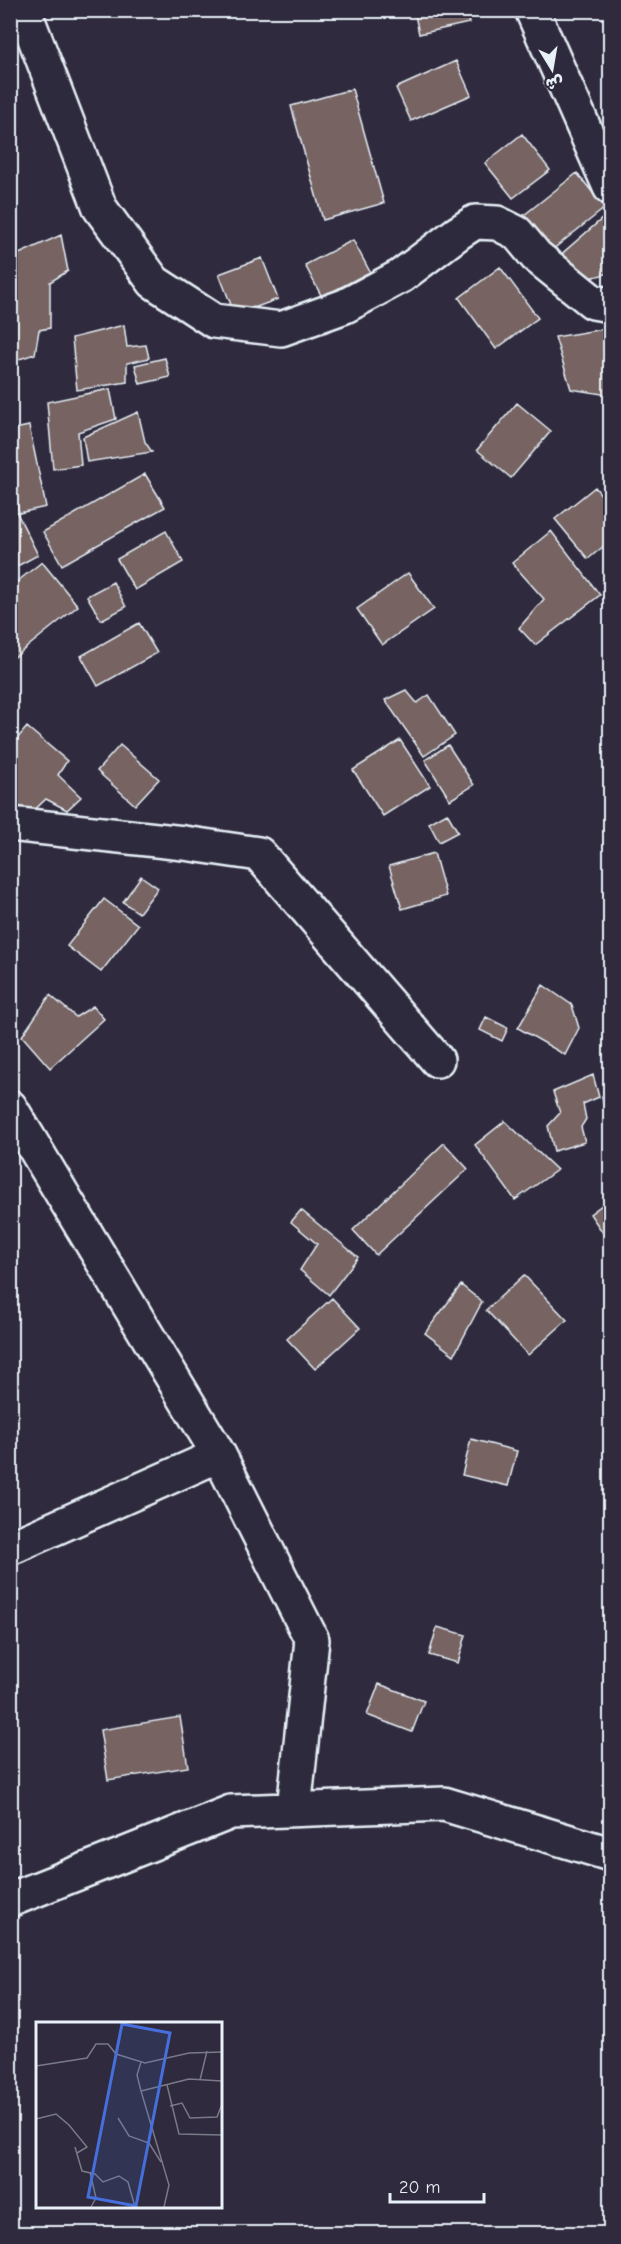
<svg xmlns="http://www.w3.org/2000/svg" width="621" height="2244" font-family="'Comic Neue','Playpen Sans Arabic',sans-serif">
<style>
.building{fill:#766362;stroke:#e8f1f8;stroke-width:1.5}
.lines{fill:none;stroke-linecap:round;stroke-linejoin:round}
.minor-casing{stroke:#e8f1f8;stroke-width:38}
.minor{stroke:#2f2a3d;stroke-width:33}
.inset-road{fill:none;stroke:#797a88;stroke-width:1.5}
.view{fill:#466fde;fill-opacity:0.15;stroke:#466fde;stroke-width:3}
.inset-edge{fill:none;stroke:#e8f1f8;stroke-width:3}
</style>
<rect width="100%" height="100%" fill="#2f2a3d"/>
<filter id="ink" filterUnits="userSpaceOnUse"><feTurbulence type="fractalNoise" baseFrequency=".0167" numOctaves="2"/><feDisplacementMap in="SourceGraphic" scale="12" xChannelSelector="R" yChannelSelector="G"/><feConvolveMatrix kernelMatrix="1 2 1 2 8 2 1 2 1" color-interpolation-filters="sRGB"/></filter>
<g filter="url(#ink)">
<path class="building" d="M414,10h52l3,13 -50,11z
M456,61l15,34 -60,26 -15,-33z
M352,89l32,114 -61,17 -32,-114z
M522,134l28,36 -37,28 -28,-35z
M577,173l28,35 -53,42 -28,-35z
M610,212v61l-36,9 -16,-25z
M61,235l7,36 -18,11v46l-11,2 -4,24 -25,8v-104z
M353,240l17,32 -48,25 -17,-32z
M262,258l16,41 -43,16 -16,-41z
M500,267l38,51 -42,31 -37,-51z
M124,325l3,22 19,-2 3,13 -22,5v19l-50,8 -5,-52z
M610,328v55l-2,12 -37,-6 -16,-52z
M165,358l5,19 -30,7 -5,-19z
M110,389l6,30 -38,13 3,33 -28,4 -6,-67z
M517,403l34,28 -40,47 -34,-28z
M138,412l7,30 7,10 -65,10 -4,-25z
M29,426l17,81 -27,6 -9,-43v-40z
M145,474l20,33 -103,58 -19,-33z
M595,487l15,19v35l-22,18 -33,-40z
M10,499l28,56 -28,15z
M166,531l17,31 -48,28 -18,-31z
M551,531l49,64 -65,50 -16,-17 25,-29 -32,-36z
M42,562l36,44 -67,54 -1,-73z
M408,573l26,36 -52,36 -25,-36z
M113,582l13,25 -25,13 -14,-24z
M139,623l18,30 -59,33 -17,-30z
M406,690l11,13 12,-8 26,40 -31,21 -39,-56z
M27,727l40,34 -9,14 23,22 -14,13 -21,-11 -22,21 -14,-15v-58z
M400,740l30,46 -47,30 -30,-46z
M120,745l39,34 -24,26 -38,-34z
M448,745l26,40 -24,15 -25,-40z
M447,813l11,19 -19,10 -10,-19z
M434,853l12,43 -44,13 -13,-43z
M141,876l17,12 -19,25 -16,-11z
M104,899l34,26 -37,47 -34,-26z
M543,985l29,20 7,23 -14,27 -47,-27z
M50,995l26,22 17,-11 11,13 -54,49 -28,-32z
M486,1017l22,11 -6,13 -22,-11z
M593,1075l6,22 -16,7 3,15 -5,8 4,15 -31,9 -6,-25 12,-13 -7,-21z
M610,1094v33l-2,1 -6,-32z
M505,1121l52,49 -42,30 -40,-55z
M444,1143l24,26 -92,86 -23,-25z
M610,1199v44l-20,-29z
M301,1210l57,47 -29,38 -29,-25 17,-26 -26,-22z
M524,1275l43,45 -39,35 -42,-45z
M461,1285l21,17 -28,53 -29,-22z
M332,1298l28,30 -45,41 -28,-30z
M471,1439l46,12 -9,35 -46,-11z
M437,1627l29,8 -8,28 -29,-8z
M379,1684l45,17 -12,31 -45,-17z
M180,1717l8,50 -80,13 -8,-50z"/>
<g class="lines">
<g class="minor-casing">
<path id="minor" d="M24,10l76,198 54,74 60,39 67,8 64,-23 56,-30 57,-43 17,-11 22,1 20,10 19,23 57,46 17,3
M532,10l78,177
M10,824l174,19 75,11 178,206
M10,1107l209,348
M10,1548l209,-93 93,185 -18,169
M10,1900l221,-88 213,-8 166,50"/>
</g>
<use href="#minor" class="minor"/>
</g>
</g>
<g transform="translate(36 2022)">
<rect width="186" height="186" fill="#2f2a3d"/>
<path class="inset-road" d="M105,40l-4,13 4,16 48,-12 33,2M0,44l51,-8 9,-14h12l8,10 29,9 44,-10 33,-1M164,58l7,-29M131,63l12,49 43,1M105,69l28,94 -5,22M134,84l12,-3 8,15 27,-1 5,-13M82,96l11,18 20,7 12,19M0,97l20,-5 13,11 18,22 -10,6M39,125l7,24 13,3 8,8 16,-6 9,6 7,25M54,150l6,26 -5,9"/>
<path class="view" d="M86,2l48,9 -34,173 -48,-9z"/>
<rect width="186" height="186" class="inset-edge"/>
</g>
<rect width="621" height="2244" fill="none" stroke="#2f2a3d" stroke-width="36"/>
<rect x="18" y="18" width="585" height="2208" fill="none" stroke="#e8f1f8" stroke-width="2" filter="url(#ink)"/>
<g transform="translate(552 69) rotate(169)" stroke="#2f2a3d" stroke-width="4.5" paint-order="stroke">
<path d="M0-4.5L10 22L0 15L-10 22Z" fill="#e8f1f8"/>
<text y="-9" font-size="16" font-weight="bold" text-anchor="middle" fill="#e8f1f8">ش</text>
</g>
<path d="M390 2193v9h94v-9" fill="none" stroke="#e8f1f8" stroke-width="3"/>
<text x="399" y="2193" font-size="18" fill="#e8f1f8" stroke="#2f2a3d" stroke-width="4.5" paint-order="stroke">20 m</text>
</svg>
